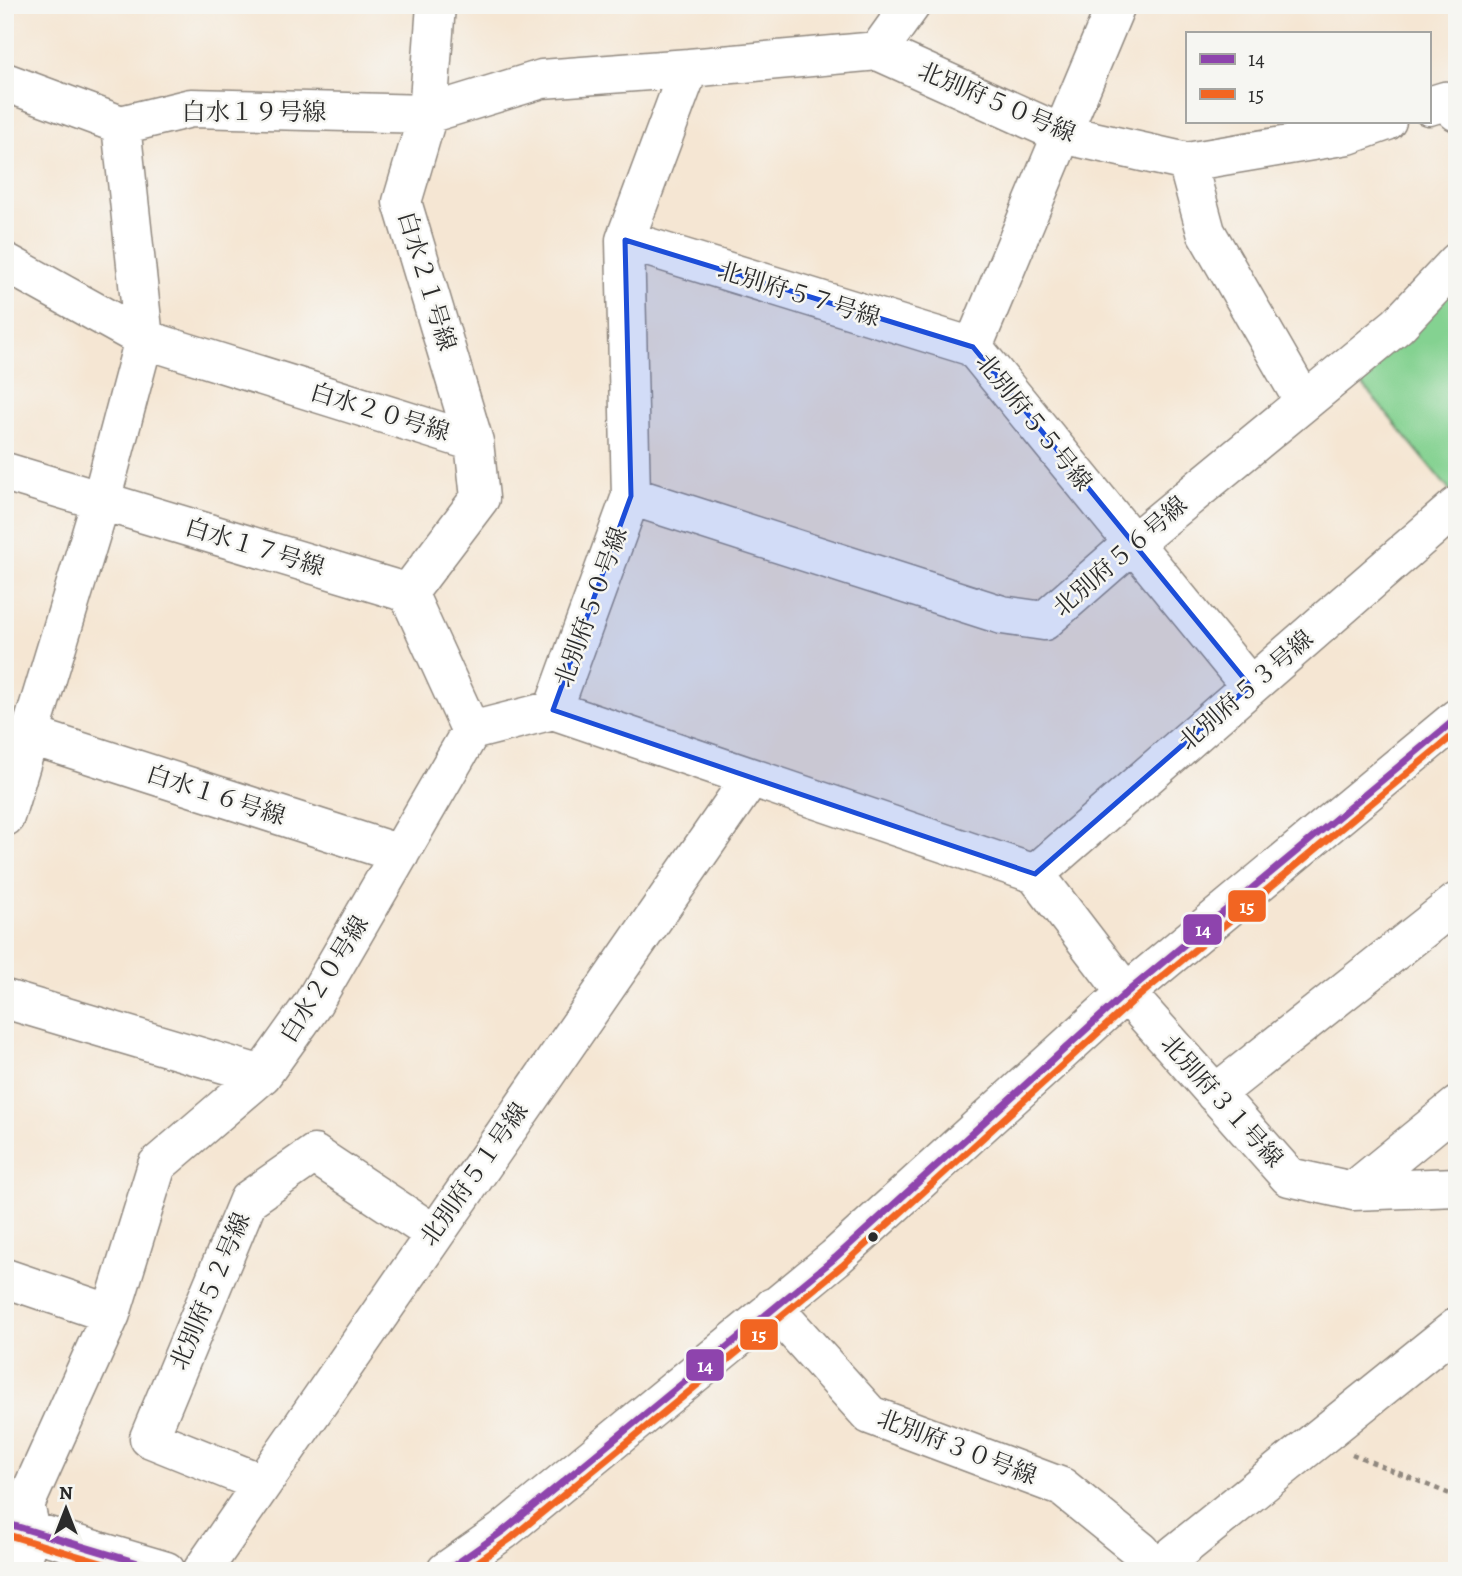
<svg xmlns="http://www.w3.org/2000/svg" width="1462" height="1576" font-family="Alegreya,'Noto Serif JP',serif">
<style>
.green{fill:#84d291;stroke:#587e5e;stroke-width:2}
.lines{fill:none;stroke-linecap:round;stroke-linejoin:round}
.minor-casing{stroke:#90887f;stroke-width:41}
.path{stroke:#90887f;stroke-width:4.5;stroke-dasharray:5 5;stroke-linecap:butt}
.minor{stroke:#fff;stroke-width:38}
.bus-1-casing{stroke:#f6f6f2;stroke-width:12}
.bus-2-casing{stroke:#f6f6f2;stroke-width:12}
.bus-1{stroke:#8e44ad;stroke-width:7}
.bus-2{stroke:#f26522;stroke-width:7}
.marked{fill:#1d4ed8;fill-opacity:0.2;stroke:#1d4ed8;stroke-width:5;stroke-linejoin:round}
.bus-dot{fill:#2b2b2b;stroke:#f6f6f2;stroke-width:2.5}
.labels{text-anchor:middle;stroke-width:5;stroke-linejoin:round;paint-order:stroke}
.street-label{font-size:24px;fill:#2b2b2b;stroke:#f6f6f2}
.line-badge{stroke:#f6f6f2;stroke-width:2.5}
.badge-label{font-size:19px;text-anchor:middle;font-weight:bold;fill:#fff}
</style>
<rect width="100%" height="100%" fill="#f6f6f2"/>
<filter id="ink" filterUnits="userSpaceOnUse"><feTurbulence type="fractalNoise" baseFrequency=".0143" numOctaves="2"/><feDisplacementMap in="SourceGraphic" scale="14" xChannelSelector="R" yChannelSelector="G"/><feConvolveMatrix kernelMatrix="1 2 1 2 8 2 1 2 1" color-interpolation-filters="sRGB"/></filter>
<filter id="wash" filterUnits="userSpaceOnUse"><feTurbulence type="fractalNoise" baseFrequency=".00686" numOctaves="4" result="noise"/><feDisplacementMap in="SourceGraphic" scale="28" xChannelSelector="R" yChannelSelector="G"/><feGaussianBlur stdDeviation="1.57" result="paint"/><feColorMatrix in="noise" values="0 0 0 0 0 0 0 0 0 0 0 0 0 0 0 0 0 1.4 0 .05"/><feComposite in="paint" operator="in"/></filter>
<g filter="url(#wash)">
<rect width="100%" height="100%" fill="#f5e6d3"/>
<path class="green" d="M1457,281v214l-2,2 -98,-119z"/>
</g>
<g filter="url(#ink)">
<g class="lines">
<g class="minor-casing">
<path id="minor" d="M1116,5l-143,342 277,339
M878,51l33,-46
M5,82l116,43 70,-17 237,6 114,-35 147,-11
M1429,106l16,-5 12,11
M1387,121l-39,14 -161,27 -125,-28 -184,-83 -189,17 -64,172 6,256 -78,214 482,164 91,119 163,184 64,14 104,-4
M121,125l23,214
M1187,162l19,70 98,170
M625,240l348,107
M5,262l139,77
M5,472l403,121
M631,496l371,119 42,6 88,-77 266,-219 59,-63
M471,731l82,-21
M32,736l368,118
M5,817l96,-316 43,-162 330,103
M1035,874l422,-368
M5,999l257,76
M1215,1094l242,-192
M1353,1191l104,-85
M5,1278l106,36
M773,1307l97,108 192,72 79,64 11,20
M261,1483l-112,-45 99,-238 66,-46 119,79
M7,1524l159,47
M18,1571l13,-40 -6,-26 86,-191 46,-149 105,-90 50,-70 159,-274 -63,-138 72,-95 -6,-56 -72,-240 26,-88 8,-109
M202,1571l548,-792
M446,1571l57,-40 332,-273 291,-265 331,-275
M1154,1571l303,-244"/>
</g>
<path class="path" d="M1352,1454l105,43"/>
<use href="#minor" class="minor"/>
<g class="bus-1-casing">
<path id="bus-1" d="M5,1523l160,48
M446,1571l57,-40 332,-273 291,-265 331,-275"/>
</g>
<g class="bus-2-casing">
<path id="bus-2" d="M5,1534l123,37
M465,1571l45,-32 332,-273 291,-265 324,-269"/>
</g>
<use href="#bus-1" class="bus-1"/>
<use href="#bus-2" class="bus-2"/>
</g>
</g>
<path class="marked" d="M625,240l348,107 277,339 -215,188 -482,-164 78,-214z"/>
<circle class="bus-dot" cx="873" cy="1237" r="6"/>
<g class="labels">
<g class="street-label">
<text transform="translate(997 102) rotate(23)" y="8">北別府５０号線</text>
<text x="254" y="120">白水１９号線</text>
<text transform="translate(427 281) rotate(73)" y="8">白水２１号線</text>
<text transform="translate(799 294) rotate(17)" y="8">北別府５７号線</text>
<text transform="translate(380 412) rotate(17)" y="8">白水２０号線</text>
<text transform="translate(1034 422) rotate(51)" y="8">北別府５５号線</text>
<text transform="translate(255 547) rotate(17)" y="8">白水１７号線</text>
<text transform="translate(1120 556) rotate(-41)" y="8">北別府５６号線</text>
<text transform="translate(591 607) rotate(-70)" y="8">北別府５０号線</text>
<text transform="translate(1246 690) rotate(-41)" y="8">北別府５３号線</text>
<text transform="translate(216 795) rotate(18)" y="8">白水１６号線</text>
<text transform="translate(324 979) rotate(-58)" y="8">白水２０号線</text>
<text transform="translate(1222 1101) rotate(48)" y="8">北別府３１号線</text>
<text transform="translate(474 1174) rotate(-55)" y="8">北別府５１号線</text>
<text transform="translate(210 1291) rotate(-67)" y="8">北別府５２号線</text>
<text transform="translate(957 1447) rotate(21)" y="8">北別府３０号線</text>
</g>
</g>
<g class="line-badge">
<rect x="1227" y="889" width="40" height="34" rx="7" fill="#f26522"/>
<rect x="1182" y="913" width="41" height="33" rx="7" fill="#8e44ad"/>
<rect x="739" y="1318" width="40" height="33" rx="7" fill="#f26522"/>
<rect x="685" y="1348" width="40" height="34" rx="7" fill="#8e44ad"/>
</g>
<g class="badge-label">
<text x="1247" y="913">15</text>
<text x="1203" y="936">14</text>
<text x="759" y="1341">15</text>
<text x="705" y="1372">14</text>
</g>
<rect width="1462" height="1576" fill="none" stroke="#f6f6f2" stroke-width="28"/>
<rect x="1186" y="32" width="245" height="91" fill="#f6f6f2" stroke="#a5a5a2" stroke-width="2"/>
<rect x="1200" y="54" width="35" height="10" fill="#8e44ad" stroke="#a5a5a2" stroke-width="2"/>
<text x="1248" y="66" font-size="21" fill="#2b2b2b">14</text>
<rect x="1200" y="89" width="35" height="10" fill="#f26522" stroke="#a5a5a2" stroke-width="2"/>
<text x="1248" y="102" font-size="21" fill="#2b2b2b">15</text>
<g transform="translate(66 1509)" stroke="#f6f6f2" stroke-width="5" paint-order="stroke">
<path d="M0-5L12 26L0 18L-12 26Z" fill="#2b2b2b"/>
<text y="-10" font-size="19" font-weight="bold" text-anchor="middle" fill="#2b2b2b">N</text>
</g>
</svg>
